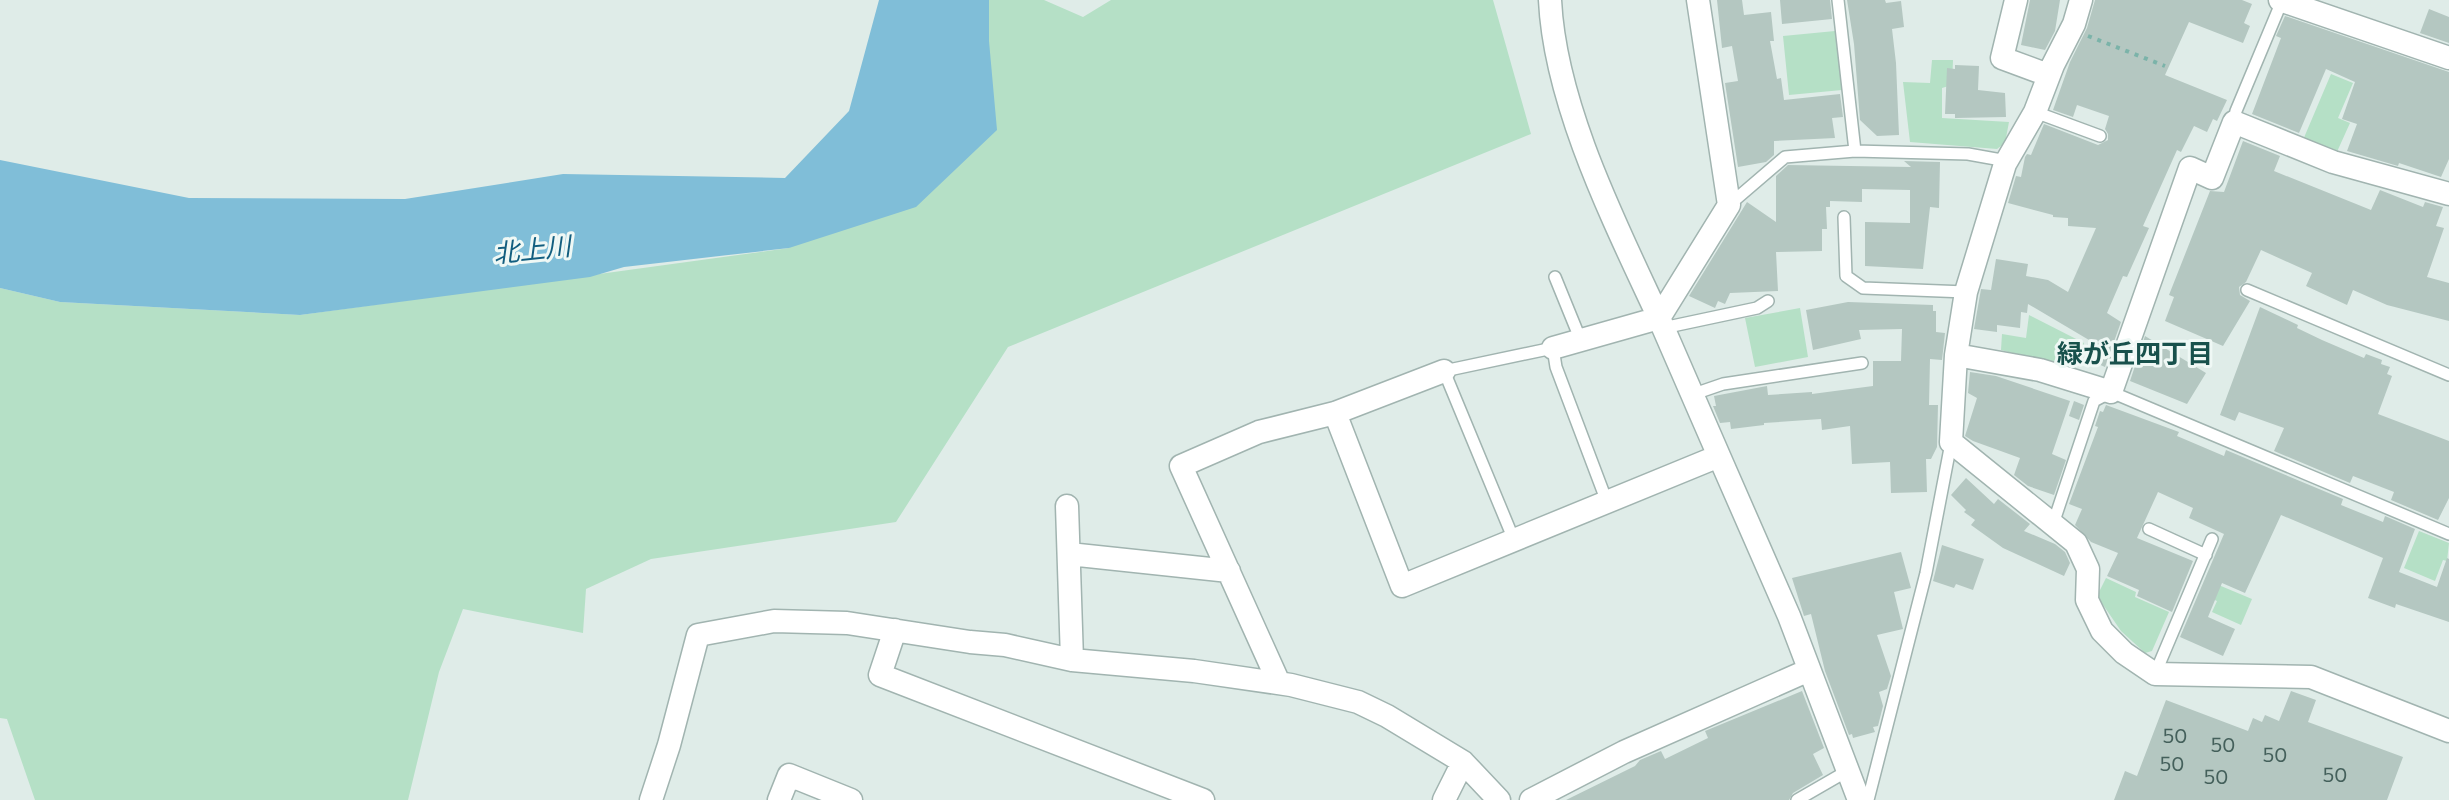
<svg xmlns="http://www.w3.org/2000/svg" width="2449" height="800" font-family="Commissioner,'Noto Sans JP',sans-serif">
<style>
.green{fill:#b5e0c6}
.water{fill:#80bed8}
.building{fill:#b4c7c1}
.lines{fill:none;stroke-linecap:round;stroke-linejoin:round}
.service-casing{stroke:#a1b4b0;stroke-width:14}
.minor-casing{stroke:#a1b4b0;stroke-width:25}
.path{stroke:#7bb3a9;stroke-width:4;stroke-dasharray:4 6;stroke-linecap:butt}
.service{stroke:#fff;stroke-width:11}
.minor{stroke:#fff;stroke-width:22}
.labels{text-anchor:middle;stroke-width:6;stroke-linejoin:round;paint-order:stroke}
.number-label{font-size:20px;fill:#44605b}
.water-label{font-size:26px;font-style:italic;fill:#125e7f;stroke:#eff8f5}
.neighbourhood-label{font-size:26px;font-weight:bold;fill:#18514c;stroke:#eff8f5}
</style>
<rect width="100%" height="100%" fill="#dfece8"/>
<path class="green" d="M989,0h55l39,17 28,-17h382l38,134 -523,213 -112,175 -245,37 -65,30 -3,44 -120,-24 -24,63 -31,128h-373l-28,-81 -7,-1v-430l60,14 240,13 489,-67 200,-207z
M1835,31l7,59 -53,5 -6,-59z
M1932,60h21l-1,25 -10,3v30l67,4 -4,21 -8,6 -87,-7 -7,-60 27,1z
M2331,74l22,9 -15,35 12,5 -14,31 -33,-14z
M1800,308l8,49 -53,10 -10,-49z
M2029,315l55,28 -9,27 -74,-20 1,-16 24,4z
M2419,531l30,12 -2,18 -4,-1 -8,21 -31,-13z
M2106,578l30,14 -1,5 34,15 -17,39 -7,2 -24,-22 -24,-35z
M2209,581l43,18 -11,26 -29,-13 5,-11 -14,-6z"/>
<path class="water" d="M879,0h110v41l8,89 -81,77 -127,41 -165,19 -34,10 -290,38 -240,-13 -60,-14v-128l189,38 216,1 158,-25 222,4 64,-67z"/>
<path class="building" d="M1717,0h25l2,15 27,-3 3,29h-4l7,38 4,-1 3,22 56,-6 3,23 -11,1 3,20 -61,3v14l-8,7 -28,5 -13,-84 13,-2 -6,-35 -10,2z
M1780,0h50l2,19 -50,5z
M1847,0h38l1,3 15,-2 3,26 -12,2 4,34 3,72 -22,1 -17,-16 -6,-76z
M2030,0h30l-5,31 -10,19 -24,-5z
M2095,0h147l10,4 -8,19 6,3 -7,17 -54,-21 -24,53 62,25 -10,21 -4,-2 -6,13 -13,-6 -13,26 -4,-2 -34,76 6,2 -22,49 -4,-1 -16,37 14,9 -16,45 -16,-7 4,-10 -6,-3 2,-7 -61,-36 -1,9 -6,-1 -1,16 -23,-3v7l-23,-3 7,-40 10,1 5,-31 32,5 -2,12 22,4 20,12 28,-64 -28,-2v-8l-15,-1v-2l-45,-12 8,-27 5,1 4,-20 2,-3 4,1 13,-31 54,21 10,-5v-6l-3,-5 4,-13 -32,-11 -4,12 -20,-7 17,-48 17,-34z
M2429,9l20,8v26l-29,-10z
M2285,16l164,56v87l-8,18 -42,-14 -1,3 -51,-15 10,-27 -15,-5 13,-37 -29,-13 -27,64 -47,-19 29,-76 -5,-2z
M1955,65l24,1 -1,24 27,3 1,24 -51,1v-4h-10l2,-46 8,1z
M2243,141l37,15 -6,15 97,39 9,-20 43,17 2,-5 18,5 -7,19 8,2 -17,49 22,6v38l-62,-16 -34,-15 -6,15 -41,-19 6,-13 -51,-23 -15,32 -7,5 1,8 10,6 -27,45 -58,-25 9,-24 -5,-2 41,-104 14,1z
M1904,161l36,1 -1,46 -9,-1 -7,62 -58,-3v-44l45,1v-33l-48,-1v13l-32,-1v6h-4l1,22h-5v22l-46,1 2,39 -48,2 -5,11 -7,-3 -3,7 -26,-12 58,-94 29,20v-46l12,-11 123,2z
M1848,302l85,3v6h3v21l9,1 -3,27 -12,-1 -1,46h9l-1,42 -6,12h-5l1,33 -36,1 -1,-31 -38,2 -2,-38 -28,4 -1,-11 -57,4v2l-33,4 -1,-7 -10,1 -7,-17h3l-2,-10 53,-10 1,9 44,-3v2l61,-8v-25h28l1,-32 -43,1 2,9 -48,11 -7,-40z
M2260,307l38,18 -1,3 25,12 42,18 2,-4 16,6 -1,4 9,3 -3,7 5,2 -14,38 71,27v57l-11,22 -47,-20 3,-8 -41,-16 -3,7 -76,-32 10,-23 -45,-16 -4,9 -15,-6z
M2145,336l61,37 -19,31 -57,-23z
M1970,372l26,4 74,25 -18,53 14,6 -12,35 -26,-9 -14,-11 6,-17 -47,-17 -8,-5 12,-38 -9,-5z
M2074,401l10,4 -5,15 -10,-4z
M2106,405l73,27 -2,4 47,20 2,-6 117,49 -2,6 42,17 2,-6 30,13 -16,43 38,15 10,-29 2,1v63l-53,-18 -1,4 -27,-10 15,-40 -102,-43 -36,78 -23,-10 -14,34 27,12 -12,27 -43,-19 44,-103 -35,-16 4,-10 -35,-16 -21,46 56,23 -21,51 -35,-16 2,-6 -32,-14 11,-23 -27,-11 -16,-17 7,-16 -13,-5 29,-77 -3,-1 5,-15 3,1z
M1966,478l28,26 4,-5 32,25 -6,7 31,13 10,8 5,11 -6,13 -61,-28 -32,-23 4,-5 -11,-8 2,-2 -15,-15z
M1942,545l42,14 -11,31 -17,-6 -2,4 -21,-7z
M1901,552l10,36 -17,4 9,37 -26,6 14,41 -4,13 -8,3 4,14 -5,20 -5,1 2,5 -22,6 -1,-4 -3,1 -24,-64 -14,-57 -7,2 -12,-38z
M1802,691l22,57 -11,6 10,21 -30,18 -4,7h-223l69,-34 5,-6 21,-9 4,8 43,-21 -3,-7z
M2291,691l25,9 -8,22 95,35 -16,43h-273l11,-29 12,5 29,-76 82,31 5,-13 9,4 3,-7 14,6z"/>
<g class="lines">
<g class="service-casing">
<path id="service" d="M2035,112l65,24
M2234,122l2,-11 46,-110
M1855,151l113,3 39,7
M1729,205l56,-48 70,-6 -17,-151
M1844,217l2,59 17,12 103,4
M1555,277l22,54 7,8
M2247,290l202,85
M1663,328l94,-20 11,-7
M1691,395l32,-11 139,-21
M2053,524l41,-123 17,-9 338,142
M2149,529l57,26
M1514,540l-70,-169 109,-23 3,19 51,135
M2155,674l57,-135
M1797,800l52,-30
M1868,800l58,-227 25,-130"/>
</g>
<g class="minor-casing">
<path id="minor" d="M1550,0c5,105 65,223 109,318l-106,30
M1698,0l31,205 -70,113 60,138
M2016,0l-14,58 46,17
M2081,0l-7,24 -21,41 -18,47 -30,52 -39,128 -10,63 -5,87 125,101 12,26 -1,31 15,31 22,22 31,21 156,3 138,54
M2280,0l169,58
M1956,355l84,15 71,22 79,-224 22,10 22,-56 99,40 116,32
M1335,413l67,173 317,-130 70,160 70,184
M1067,506l5,154
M1069,554l160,17
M895,630l-15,45 323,125
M1279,683l-98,-217 78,-34 76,-19 109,-42
M651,800l18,-55 29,-110 76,-14 73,2 123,19 35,3 67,15 122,11 97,14 67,17 29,14 76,46 36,38
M779,800l10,-25 62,25
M1444,800l19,-38
M1531,800l93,-48 185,-82"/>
</g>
<path class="path" d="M2088,36l77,30"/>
<use href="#service" class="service"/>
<use href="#minor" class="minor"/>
</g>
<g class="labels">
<g class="number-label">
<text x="2175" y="743">50</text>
<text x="2223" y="752">50</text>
<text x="2275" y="762">50</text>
<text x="2172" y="771">50</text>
<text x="2335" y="782">50</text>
<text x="2216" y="784">50</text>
</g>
<g class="water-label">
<text transform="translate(532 250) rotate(-6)" y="9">北上川</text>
</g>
<g class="neighbourhood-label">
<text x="2135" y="363">緑が丘四丁目</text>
</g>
</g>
</svg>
